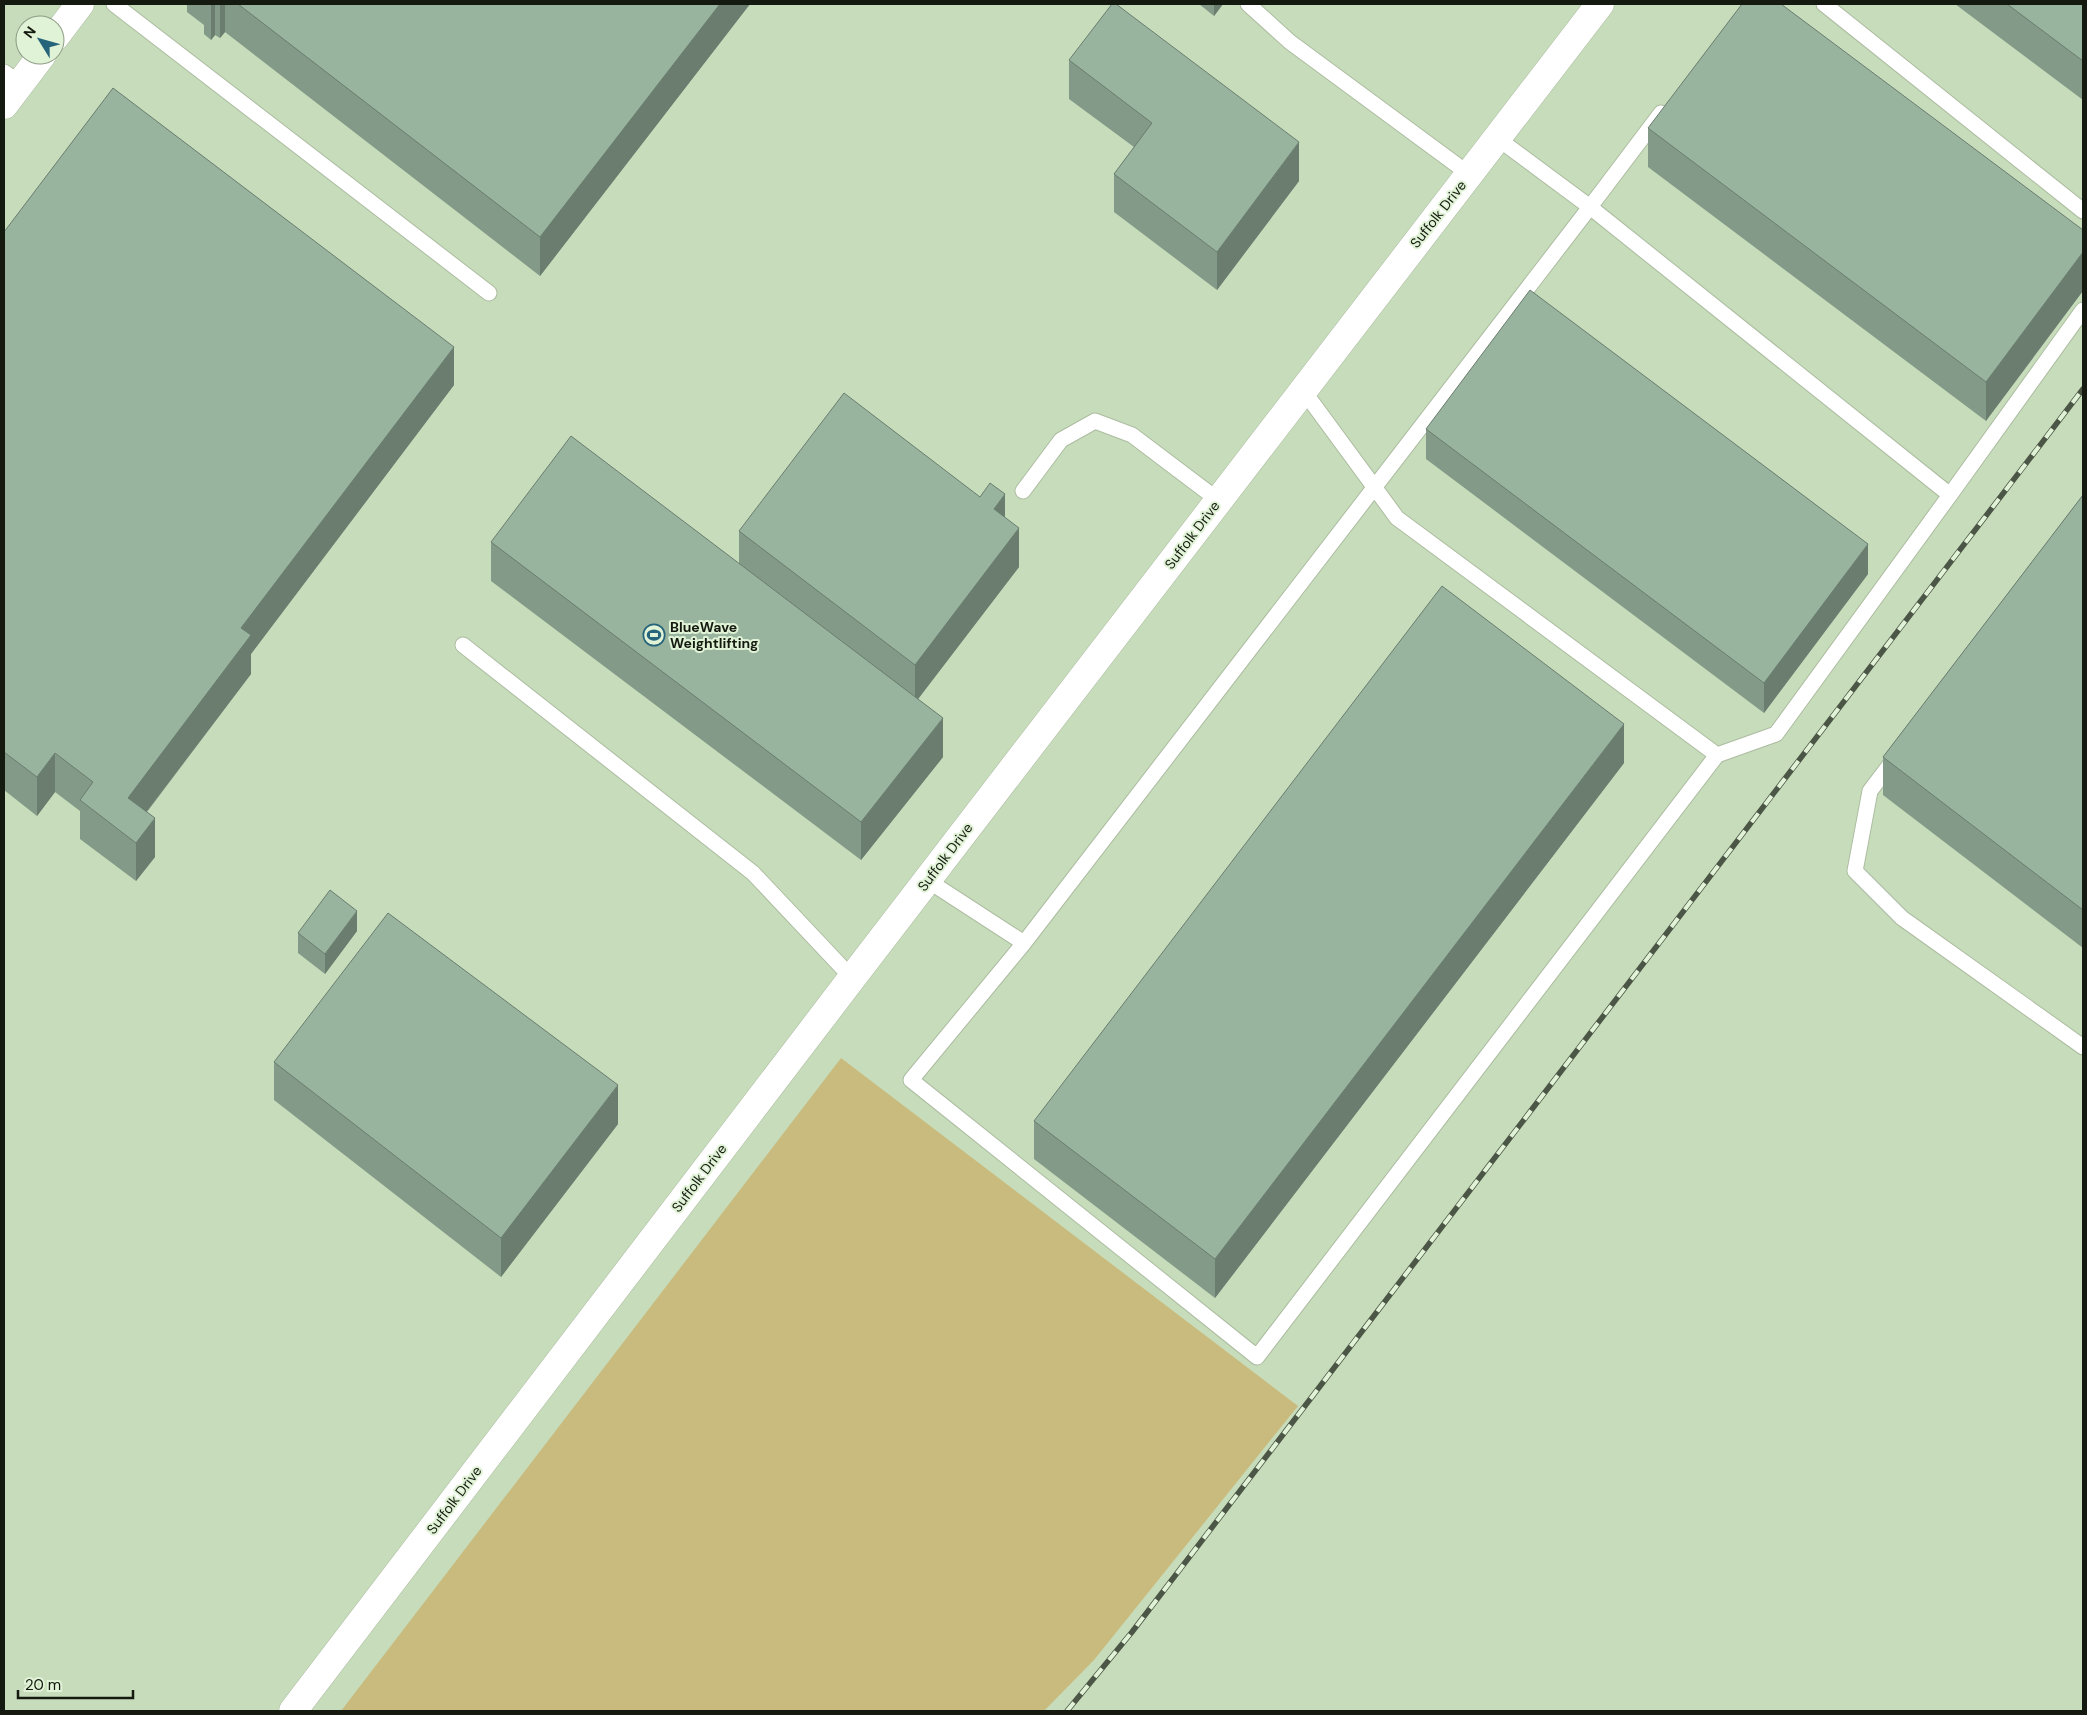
<svg xmlns="http://www.w3.org/2000/svg" width="2087" height="1715" font-family="'DM Sans',sans-serif">
<style>
.built{fill:#c7dcba;fill-rule:evenodd}
.green{fill:#c9bb7e}
.lines{fill:none;stroke-linecap:round;stroke-linejoin:round}
.service-casing{stroke:#acbca1;stroke-width:17}
.minor-casing{stroke:#acbca1;stroke-width:29}
.service{stroke:#fff;stroke-width:15}
.minor{stroke:#fff;stroke-width:28}
.rail-casing{stroke:#4c5646;stroke-width:5.5}
.rail{stroke:#e1f3d6;stroke-width:4;stroke-dasharray:11;stroke-linecap:butt}
.wall{fill:#839a88}
.shaded-wall{fill:#6a7d6f}
.building{fill:#98b39e;stroke:#6a7d6f}
.labels{text-anchor:middle;stroke-width:4;stroke-linejoin:round;paint-order:stroke}
.street-label{font-size:14px;fill:#141a10;stroke:#e1f3d6}
.poi-label{font-size:14px;font-weight:bold;fill:#141a10;stroke:#e1f3d6;text-anchor:start}
</style>
<rect width="100%" height="100%" fill="#d4e5c9"/>
<path class="built" d="M4,4h2079v1707h-2079zM25,25h30v30h-30z"/>
<path class="green" d="M841,1058l457,348 -204,254 -50,51h-703z"/>
<g class="lines">
<g class="service-casing">
<path id="service" d="M114,4l375,289
M1248,4l42,38 179,132
M1824,4l259,207
M4,72l16,11
M1661,113l-71,94 360,288 -174,239 -59,21
M1023,491l38,-51 34,-19 37,14 86,65
M1950,495l133,-185
M463,645l290,228 99,105
M1895,758l-25,33 -15,80 47,47 181,129
M927,880l97,63 -113,137 346,277 460,-602 -320,-237 -94,-128
M1024,943l566,-736 -93,-69"/>
</g>
<g class="minor-casing">
<path id="minor" d="M55,37l25,-33
M4,105l38,-50
M293,1711l559,-733 748,-974"/>
</g>
<use href="#service" class="service"/>
<use href="#minor" class="minor"/>
<g class="rail-casing">
<path id="rail" d="M1067,1711l65,-79 951,-1243"/>
</g>
<use href="#rail" class="rail"/>
</g>
<path class="wall" d="M187,4h563l-210,272 -315,-244 -5,6 -5,-3 -4,5 -7,-6v-9l-17,-13z
M1199,4h24l-9,12z
M1955,4h128v96z
M1069,60l230,121 -82,109 -103,-78v-38l20,-27 -65,-48z
M1648,128l435,102 -97,191 -338,-254z
M4,232l450,153 -203,269v20l-104,138 8,45 -19,24 -56,-42v-28l-25,-19 -18,24 -33,-26z
M1426,429l442,145 -104,139 -338,-254z
M2083,495v453l-200,-153v-38z
M1005,518l14,49 -101,132 25,58 -82,103 -370,-279v-39l248,22v-33z
M1624,763l-409,535 -181,-139v-38z
M357,931l-32,43 -27,-21v-20z
M274,1062l344,62 -117,153 -227,-177z"/>
<path class="shaded-wall" d="M211,4h4v31l-4,5z
M220,4h5v28l-5,6z
M720,4h30l-210,272v-39z
M1214,4h9l-9,12z
M1299,142v39l-82,109v-38z
M2083,252v39l-97,130v-39z
M454,347v38l-203,269v20l-123,162v-38l113,-170z
M1005,494v39l-11,-24z
M1019,528v39l-104,136v-38z
M1868,544v30l-104,139v-30z
M943,718v39l-82,103v-38z
M1624,724v39l-409,535v-39z
M55,753v39l-18,24v-39z
M155,818v39l-19,24v-38z
M357,911v20l-32,43v-20z
M618,1085v39l-117,153v-39z"/>
<path class="building" d="M238,4h482l-180,233z
M1112,4h4l183,138 -82,110 -103,-78 38,-51 -83,-63z
M1742,4h39l302,226v22l-97,130 -338,-254z
M2007,4h76v57z
M113,88l341,259 -213,281 10,7 -123,163 27,20 -19,25 -56,-43 13,-18 -38,-29 -18,24 -33,-25v-520z
M1530,290l338,254 -104,139 -338,-254z
M844,393l136,104 10,-14 15,11 -11,15 25,19 -104,137 -176,-134z
M571,436l372,282 -82,104 -370,-280z
M2083,495v415l-200,-153z
M1442,586l182,138 -409,535 -181,-138z
M330,890l27,21 -32,43 -27,-21z
M388,913l230,172 -117,153 -227,-176z"/>
<defs>
<g id="stadium-ring" transform="scale(1.125)"><circle r="9.5" fill="#e1f3d6" stroke="#25647a" stroke-width="1.5"/><path d="M0-5a6.5 5 0 1 0 0 10a6.5 5 0 1 0 0-10ZM-3.5-1.8h7v3.6h-7Z" fill="#25647a"/></g>
</defs>
<g fill-rule="evenodd">
<use href="#stadium-ring" x="654" y="635"/>
</g>
<g class="labels">
<g class="street-label">
<text transform="translate(1438 214) rotate(-52)" y="5">Suffolk Drive</text>
<text transform="translate(1192 535) rotate(-53)" y="5">Suffolk Drive</text>
<text transform="translate(945 857) rotate(-53)" y="5">Suffolk Drive</text>
<text transform="translate(699 1178) rotate(-53)" y="5">Suffolk Drive</text>
<text transform="translate(454 1500) rotate(-53)" y="5">Suffolk Drive</text>
</g>
<g class="poi-label">
<text x="670" y="632">BlueWave<tspan x="670" dy="16">Weightlifting</tspan></text>
</g>
</g>
<rect width="2087" height="1715" fill="none" stroke="#141a10" stroke-width="10"/>
<g transform="translate(40 40) rotate(307)"><circle r="24" fill="#e1f3d6" stroke="#8f9c87"/>
<path d="M0-4L9 19L0 12L-9 19Z" fill="#25647a"/>
<text y="-8" font-size="14" font-weight="bold" text-anchor="middle" fill="#141a10">N</text>
</g>
<path d="M18 1690v8h115v-8" fill="none" stroke="#141a10" stroke-width="2.5"/>
<text x="25" y="1690" font-size="15" fill="#141a10" stroke="#e1f3d6" stroke-width="4" paint-order="stroke">20 m</text>
</svg>
